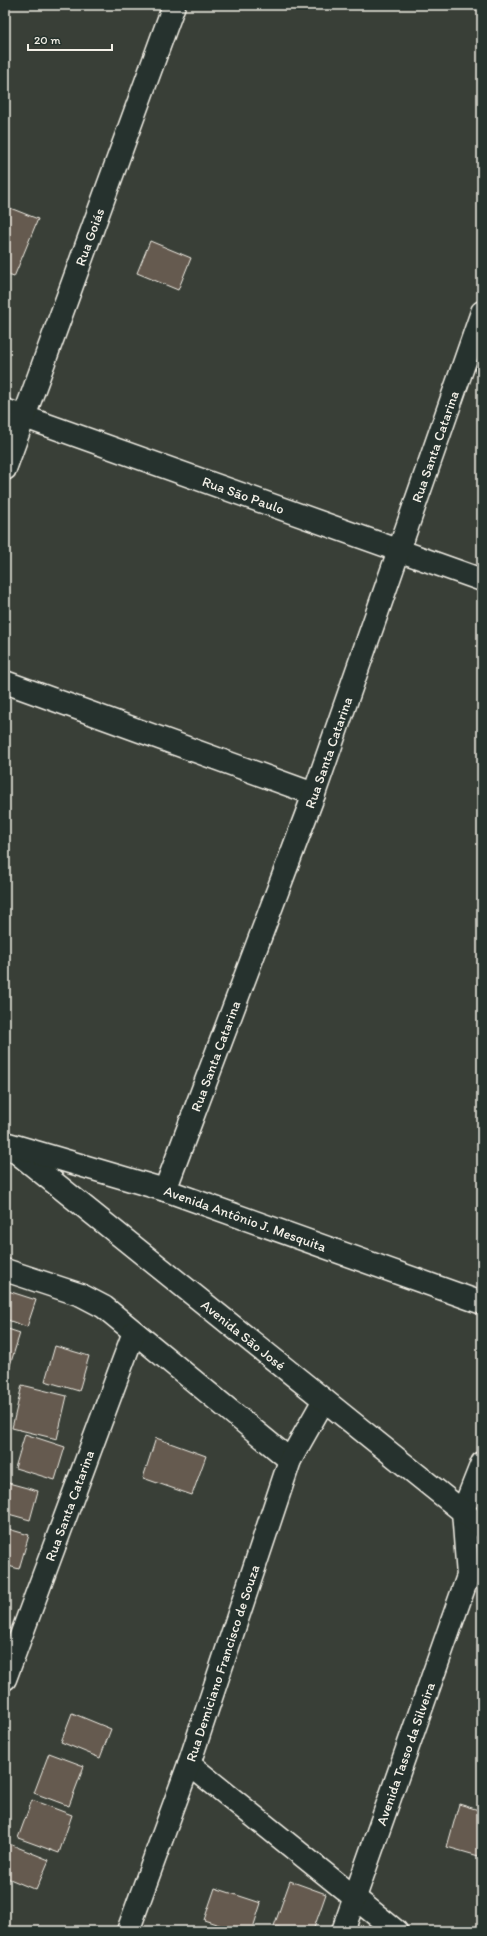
<svg xmlns="http://www.w3.org/2000/svg" width="487" height="1936" font-family="Itim,sans-serif">
<style>
.building{fill:#655a4f;stroke:#f4f1e8}
.lines{fill:none;stroke-linecap:round;stroke-linejoin:round}
.minor-casing{stroke:#f4f1e8;stroke-width:25}
.tertiary-casing{stroke:#f4f1e8;stroke-width:25}
.secondary-casing{stroke:#f4f1e8;stroke-width:25}
.minor{stroke:#26332d;stroke-width:22}
.tertiary{stroke:#26332d;stroke-width:22}
.secondary{stroke:#26332d;stroke-width:22}
.labels{text-anchor:middle;stroke-width:3;stroke-linejoin:round;paint-order:stroke}
.street-label{font-size:14px;fill:#f4f1e8;stroke:#26332d}
</style>
<rect width="100%" height="100%" fill="#393f37"/>
<filter id="ink" filterUnits="userSpaceOnUse"><feTurbulence type="fractalNoise" baseFrequency=".025" numOctaves="2"/><feDisplacementMap in="SourceGraphic" scale="8" xChannelSelector="R" yChannelSelector="G"/><feConvolveMatrix kernelMatrix="1 2 1 2 8 2 1 2 1" color-interpolation-filters="sRGB"/></filter>
<g filter="url(#ink)">
<path class="building" d="M5,206l33,13 -24,58 -9,-3z
M150,241l41,17 -13,32 -41,-17z
M5,1290l31,10 -9,27 -22,-8z
M5,1328l15,5 -13,42 -2,-1z
M55,1346l34,10 -10,35 -34,-10z
M22,1385l45,11 -10,43 -45,-11z
M25,1434l40,13 -10,33 -40,-12z
M156,1438l50,18 -14,39 -49,-17z
M5,1482l33,9 -8,29 -25,-7z
M5,1528l24,7 -10,34 -14,-4z
M72,1713l39,16 -11,29 -39,-16z
M49,1753l35,13 -15,40 -35,-13z
M32,1800l40,15 -13,38 -41,-15z
M459,1804l23,7v46l-35,-10z
M7,1843l42,17 -13,30 -31,-13v-29z
M290,1881l36,13 -13,37h-26l-13,-5z
M215,1888l46,15 -9,28h-15l-33,-11z"/>
<g class="lines">
<g class="minor-casing">
<g id="minor">
<path id="s1" d="M5,410l477,170"/>
<path id="s2" d="M5,469l169,-464"/>
<path d="M5,682l309,112"/>
<path id="s3" d="M165,1190l149,-396 168,-482"/>
<path d="M5,1270l76,25 23,12 186,153"/>
<path id="s4" d="M5,1679l129,-347"/>
<path d="M189,1764l207,167"/>
<path id="s5" d="M128,1931l61,-167 101,-304 34,-60"/>
<path id="s6" d="M343,1931l125,-355 -5,-65 19,-48"/>
</g>
</g>
<g class="tertiary-casing">
<g id="tertiary">
<path id="s7" d="M5,1143l477,384"/>
</g>
</g>
<g class="secondary-casing">
<g id="secondary">
<path id="s8" d="M5,1143l160,47 317,113"/>
</g>
</g>
<use href="#minor" class="minor"/>
<use href="#tertiary" class="tertiary"/>
<use href="#secondary" class="secondary"/>
</g>
</g>
<g class="labels">
<g class="street-label">
<text dy="5" stroke="none"><textPath href="#s2" startOffset="247">Rua Goiás</textPath></text>
<text dy="5" stroke="none"><textPath href="#s3" startOffset="791">Rua Santa Catarina</textPath></text>
<text dy="5" stroke="none"><textPath href="#s1" startOffset="253">Rua São Paulo</textPath></text>
<text dy="5" stroke="none"><textPath href="#s3" startOffset="467">Rua Santa Catarina</textPath></text>
<text dy="5" stroke="none"><textPath href="#s3" startOffset="143">Rua Santa Catarina</textPath></text>
<text dy="5" stroke="none"><textPath href="#s8" startOffset="252">Avenida Antônio J. Mesquita</textPath></text>
<text dy="5" stroke="none"><textPath href="#s7" startOffset="306">Avenida São José</textPath></text>
<text dy="5" stroke="none"><textPath href="#s4" startOffset="185">Rua Santa Catarina</textPath></text>
<text dy="5" stroke="none"><textPath href="#s5" startOffset="284">Rua Demiciano Francisco de Souza</textPath></text>
<text dy="5" stroke="none"><textPath href="#s6" startOffset="188">Avenida Tasso da Silveira</textPath></text>
</g>
</g>
<rect width="487" height="1936" fill="none" stroke="#26332d" stroke-width="20"/>
<rect x="10" y="10" width="467" height="1916" fill="none" stroke="#f4f1e8" stroke-width="1.5" filter="url(#ink)"/>
<path d="M28 44v6h84v-6" fill="none" stroke="#f4f1e8" stroke-width="2"/>
<text x="34" y="44" font-size="12" fill="#f4f1e8" stroke="#26332d" stroke-width="3" paint-order="stroke">20 m</text>
</svg>
